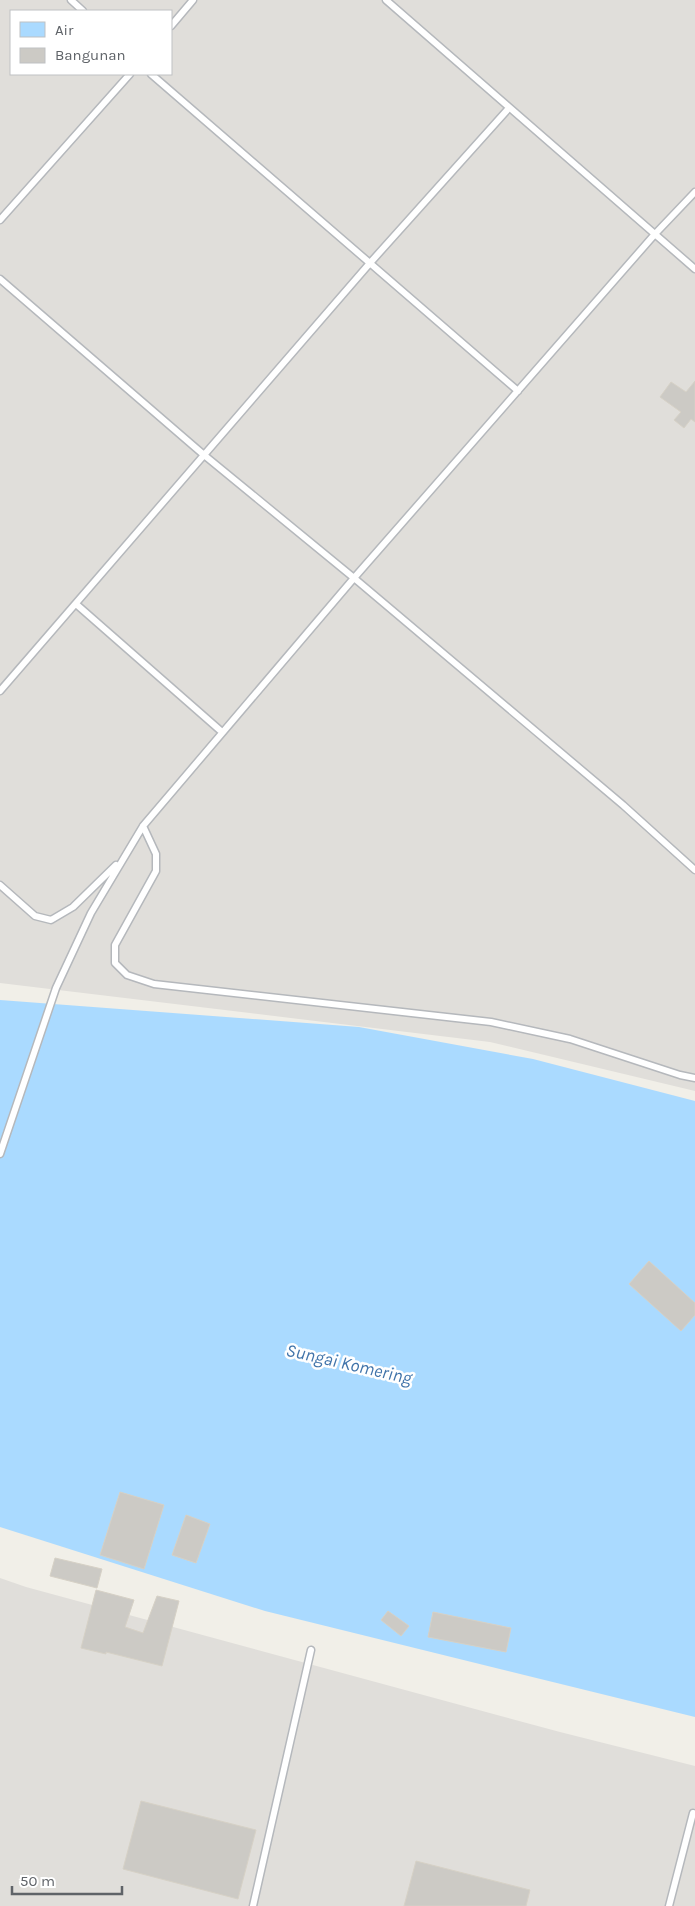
<svg xmlns="http://www.w3.org/2000/svg" width="695" height="1906" font-family="Karla,sans-serif">
<style>
.industrial{fill:#e0deda;fill-rule:evenodd}
.water{fill:#aadaff}
.building{fill:#cccac5;stroke:#d6d1c6}
.lines{fill:none;stroke-linecap:round;stroke-linejoin:round}
.lane-casing{stroke:#b5b8bc;stroke-width:9}
.lane{stroke:#fff;stroke-width:6}
.labels{text-anchor:middle;stroke-width:5;stroke-linejoin:round;paint-order:stroke}
.water-label{font-size:18px;font-style:italic;fill:#4174aa;stroke:#fff}
</style>
<rect width="100%" height="100%" fill="#f1efe8"/>
<path class="industrial" d="M0,0h695v1091l-205,-49 -490,-59zM11,11h160v63h-160z
M0,1578l26,9 534,145 135,34v140h-695z"/>
<path class="water" d="M0,1000l359,27 174,32 162,42v616l-430,-106 -265,-84z"/>
<path class="building" d="M695,381v41l-4,-3 -7,9 -10,-8 7,-8 -21,-15 11,-15 15,10z
M649,1261l46,42v12l-14,16 -52,-47z
M120,1492l44,13 -20,64 -44,-14z
M186,1515l24,9 -14,39 -24,-8z
M55,1558l47,11 -5,19 -47,-12z
M96,1590l38,10 -9,27 18,6 14,-37 22,5 -17,65 -56,-14v2l-25,-6z
M388,1611l21,15 -8,10 -20,-16z
M433,1612l78,16 -5,24 -78,-15z
M141,1801l115,29 -18,69 -115,-30z
M416,1861l114,29 -4,16h-122z"/>
<g class="lines">
<g class="lane-casing">
<path id="lane" d="M71,0l12,11
M386,0l309,269
M171,26l22,-26
M151,74l367,317
M0,220l130,-146
M0,279l204,176 150,123 269,227 72,65
M76,604l146,128
M0,691l370,-428 139,-155
M143,826l13,28v17l-41,74v18l12,12 27,9 337,38 79,17 110,36 15,3
M0,885l35,31 16,4 22,-13 43,-42
M0,1154l56,-166 35,-75 52,-87 211,-248 301,-344 40,-42
M253,1906l58,-256
M669,1906l24,-93"/>
</g>
<use href="#lane" class="lane"/>
</g>
<g class="labels">
<g class="water-label">
<text transform="translate(349 1364) rotate(13)" y="6">Sungai Komering</text>
</g>
</g>
<rect x="10" y="10" width="162" height="65" fill="#ffffff" stroke="#bfc1c3"/>
<rect x="20" y="22" width="25" height="15" fill="#aadaff" stroke="#bfc1c3"/>
<text x="55" y="35" font-size="15" fill="#5f6368">Air</text>
<rect x="20" y="48" width="25" height="15" fill="#cccac5" stroke="#bfc1c3"/>
<text x="55" y="60" font-size="15" fill="#5f6368">Bangunan</text>
<path d="M12 1886v8h110v-8" fill="none" stroke="#5f6368" stroke-width="2.5"/>
<text x="20" y="1886" font-size="15" fill="#5f6368" stroke="#ffffff" stroke-width="4" paint-order="stroke">50 m</text>
</svg>
